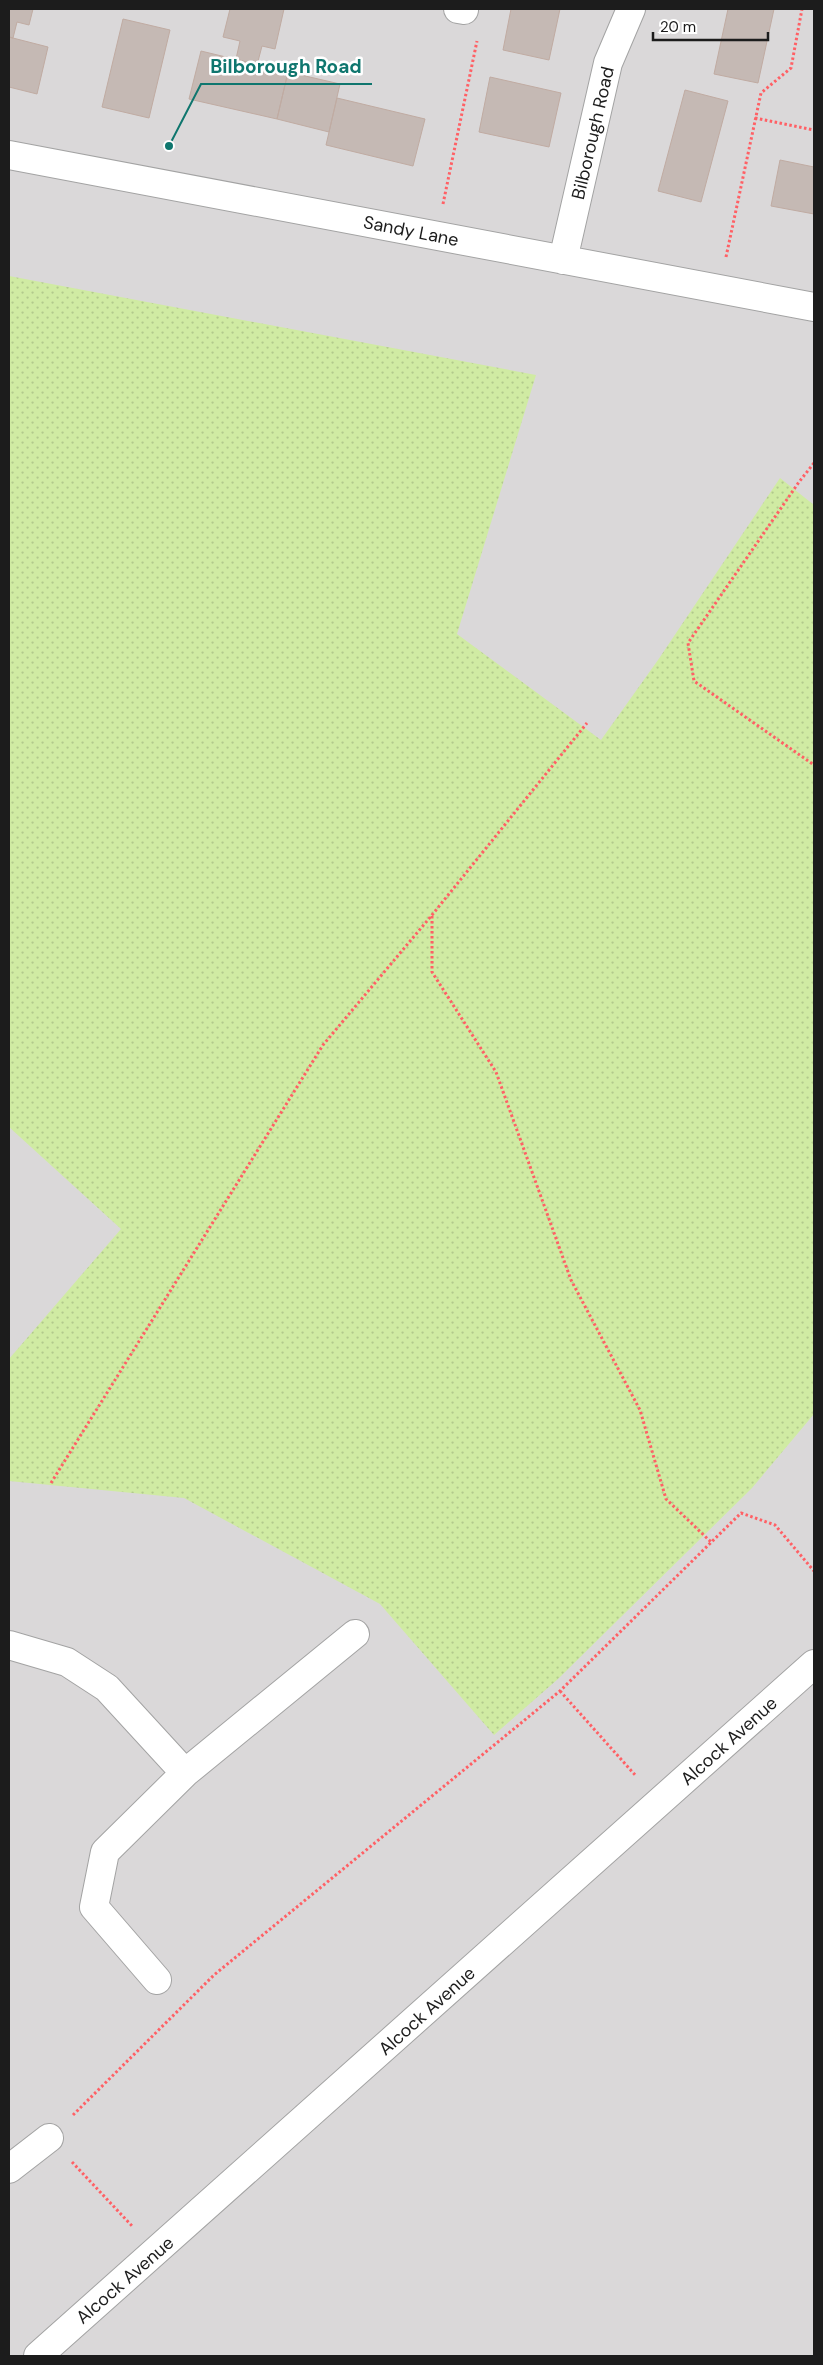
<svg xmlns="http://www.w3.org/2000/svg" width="823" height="2365" font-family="'DM Sans',sans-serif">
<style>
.residential{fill:#dad8d9}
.grass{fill:url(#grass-dots)}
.building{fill:#c5b9b4;stroke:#c0aba2}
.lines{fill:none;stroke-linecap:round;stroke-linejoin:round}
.minor-casing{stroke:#a3a3a3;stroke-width:30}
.path{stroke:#ff6065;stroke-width:3;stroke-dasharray:2.5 2.5;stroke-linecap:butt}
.minor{stroke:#fff;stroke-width:28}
.labels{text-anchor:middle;stroke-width:5;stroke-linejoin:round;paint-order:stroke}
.street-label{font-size:18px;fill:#1c1c1c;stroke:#fff}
.leader{fill:none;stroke:#0f766e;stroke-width:2}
.callout-dot{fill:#0f766e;stroke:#fff;stroke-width:2}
.callout-label{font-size:19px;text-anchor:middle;font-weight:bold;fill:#0f766e;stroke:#fff;stroke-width:5;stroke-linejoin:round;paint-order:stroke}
</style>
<defs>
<pattern id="grass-dots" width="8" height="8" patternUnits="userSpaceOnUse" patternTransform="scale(1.25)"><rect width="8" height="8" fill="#d0eba3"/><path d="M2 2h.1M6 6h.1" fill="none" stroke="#b2c98c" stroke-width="1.8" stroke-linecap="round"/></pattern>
</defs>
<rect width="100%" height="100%" fill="#eee7e0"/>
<path class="residential" d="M9,9h805v2347h-805z"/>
<path class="grass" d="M9,276l527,99 -79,259 144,106 57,-80 122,-182 34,27v909l-62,74 -194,191 -64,56 -114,-131 -196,-106 -175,-17v-122l112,-130 -112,-102z"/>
<path class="building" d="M9,9h24l-4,16 -12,-3 -4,16 -4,-1z
M230,9h54l-9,40 -13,-3 -5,19 -21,-6 4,-18 -17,-4z
M511,9h49l-11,51 -46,-10z
M728,9h46l-16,74 -44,-9z
M123,19l47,11 -21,88 -47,-11z
M9,37l39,10 -11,47 -28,-7z
M201,51l87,21 -11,47 -88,-20z
M288,72l52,12 -11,48 -52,-13z
M490,77l71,16 -12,54 -70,-15z
M685,90l43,11 -27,101 -43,-11z
M337,98l88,21 -12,47 -87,-21z
M780,160l34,7v47l-43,-8z"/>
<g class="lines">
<g class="minor-casing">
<path id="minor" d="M458,9l6,1
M9,155l805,152
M563,260l45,-197 23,-54
M9,1645l58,17 40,26 78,85
M157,1980l-63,-73 11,-55 80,-79 170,-139
M9,2169l40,-31
M38,2356l776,-692"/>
</g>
<path class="path" d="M755,118l59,12
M443,204l34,-163
M726,257l35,-164 30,-25 11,-59
M814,463l-15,19 -111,161 6,38 120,84
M432,916v56l64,100 75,208 69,130 26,89 45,43
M51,1483l272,-438 109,-130 155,-192
M560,1691l76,85
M73,2115l141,-140 346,-284 181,-178 34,12 39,46
M72,2162l61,65"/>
<use href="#minor" class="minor"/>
</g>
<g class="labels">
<g class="street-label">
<text transform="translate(593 133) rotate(-77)" y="6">Bilborough Road</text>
<text transform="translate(411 231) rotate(11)" y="6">Sandy Lane</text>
<text transform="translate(729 1741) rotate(-42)" y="6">Alcock Avenue</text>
<text transform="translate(427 2011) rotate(-42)" y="6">Alcock Avenue</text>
<text transform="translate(125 2280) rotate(-41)" y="6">Alcock Avenue</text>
</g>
</g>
<path class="leader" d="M169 146L201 84H372"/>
<circle class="callout-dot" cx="169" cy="146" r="5"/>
<g class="callout-label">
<text x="286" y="73">Bilborough Road</text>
</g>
<rect width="823" height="2365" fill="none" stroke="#1c1c1c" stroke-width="20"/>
<path d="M653 32v8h115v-8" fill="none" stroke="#1c1c1c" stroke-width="2.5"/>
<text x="660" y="32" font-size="15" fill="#1c1c1c" stroke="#ffffff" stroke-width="4" paint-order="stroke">20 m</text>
</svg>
